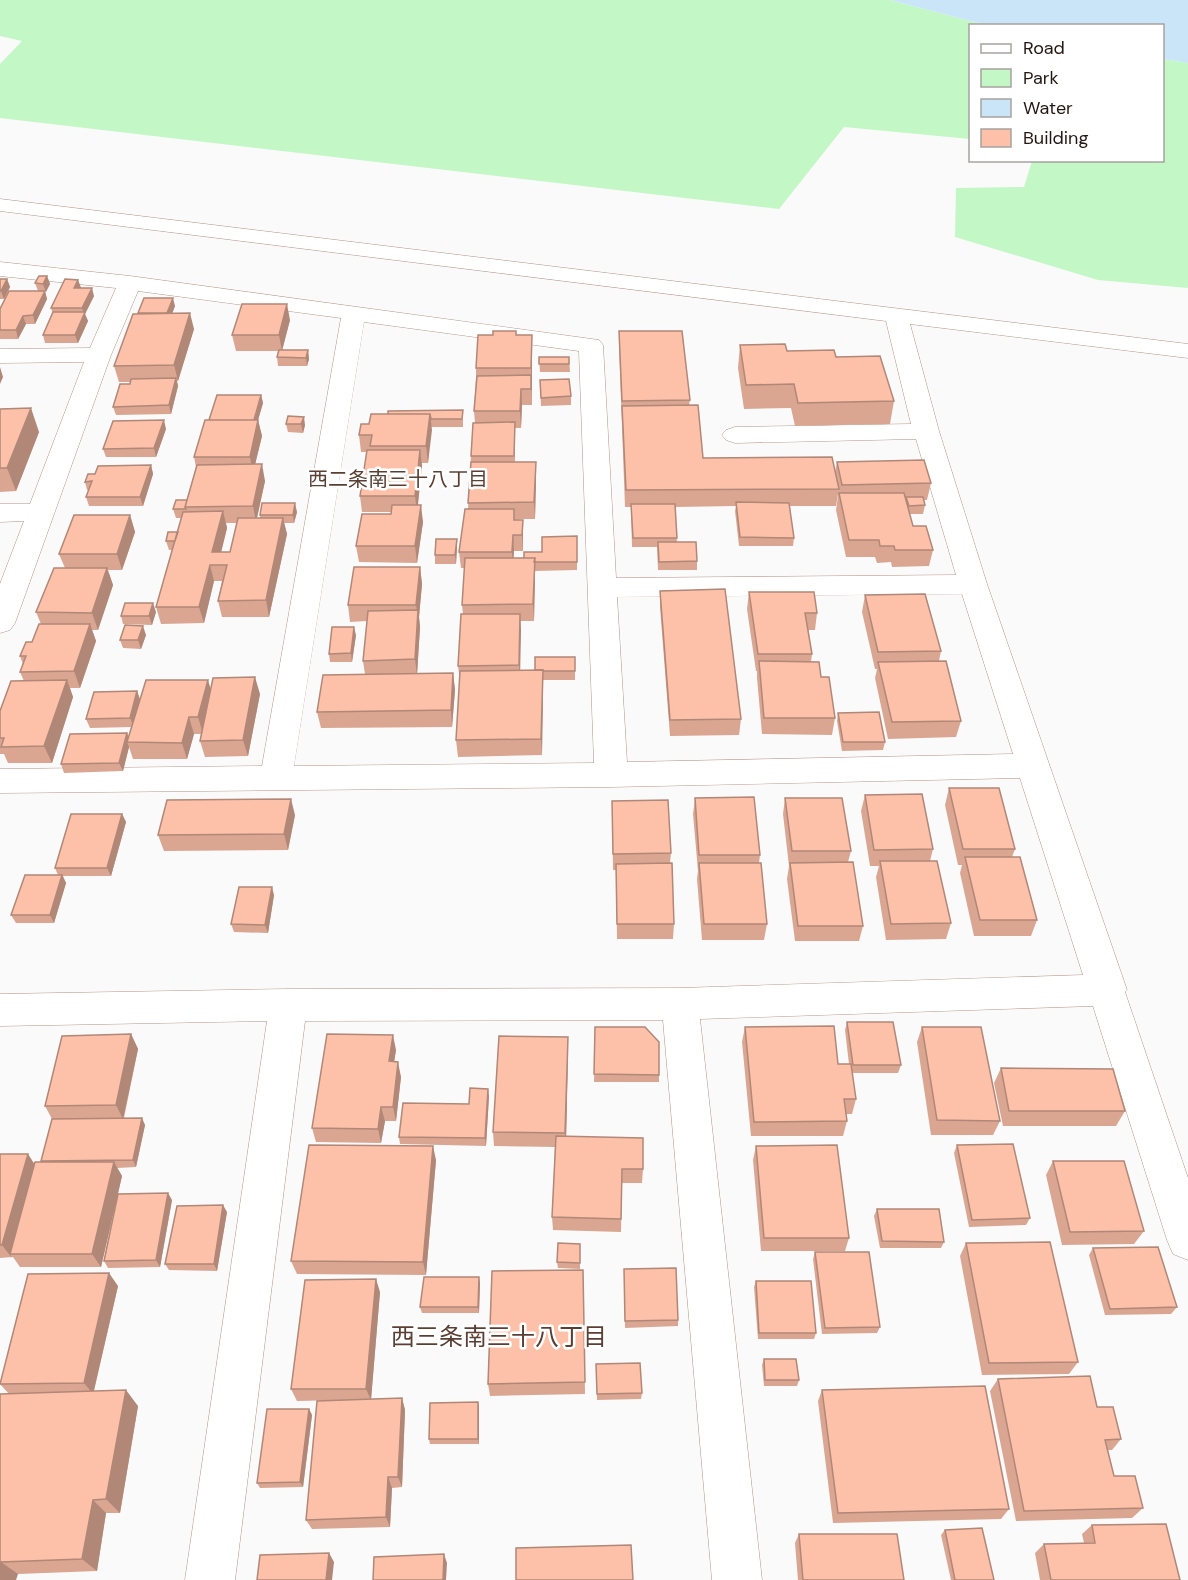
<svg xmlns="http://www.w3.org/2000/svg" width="1188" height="1580" font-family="'DM Sans','Noto Sans JP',sans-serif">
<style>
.green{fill:#c3f7c5}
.water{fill:#cae5f8}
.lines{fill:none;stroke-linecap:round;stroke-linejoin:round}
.minor-casing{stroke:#b49284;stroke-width:1}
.minor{fill:#fff;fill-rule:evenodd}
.wall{fill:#daa692;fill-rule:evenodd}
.shaded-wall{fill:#b18777}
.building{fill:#fdc1aa;stroke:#b18777;stroke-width:1.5}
.labels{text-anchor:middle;stroke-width:5;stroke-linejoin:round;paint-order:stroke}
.neighbourhood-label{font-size:20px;fill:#5c3f33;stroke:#fff}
.near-neighbourhood-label{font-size:24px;fill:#5c3f33;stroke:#fff}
</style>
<rect width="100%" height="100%" fill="#fafafa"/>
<path class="green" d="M0,0h890l96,25 -16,1v113l-126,-12 -65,82 -779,-91v-54l22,-23 -22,-5z
M1163,59l25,4v225l-90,-8 -143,-43 1,-49 68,-1 8,-26 130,-1z"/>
<path class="water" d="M890,0h298v63l-25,-4 -1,-33 -176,-1z"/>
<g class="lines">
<g class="minor-casing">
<path id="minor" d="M0,199l1188,145v14l-278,-34 29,107 48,153 140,406 -2,2 63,186v82l-15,-6 -6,-14 -74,-234 -393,13 62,561h-50l-49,-560 -358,1 -70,559h-50l82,-559 -267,5v-32l288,-5 392,-1 403,-13 -63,-197 -409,9 -611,6v-24l262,-3 79,-448 -203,-27 -27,64 -96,268 -5,7 -10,3v-49l24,-63 -24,1v-18h30l54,-142 -84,1v-14l90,-1 26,-60 -116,-12v-14l130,14 469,64 4,5 13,233 340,-3 -40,-136 -181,4 -9,-3 -4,-5 4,-5 9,-3 176,-3 -25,-103 -886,-110zM364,322l215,29 15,412 -300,3zM962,594l51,160 -386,8 -10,-165z"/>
</g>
<use href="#minor" class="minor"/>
</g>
<path class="wall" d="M47,276l3,8 -5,8 2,7 -12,25h-9l-8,15h-18v-30l38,-18 -3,-8z
M0,279h7l3,8 -6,12h-4z
M78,280l3,8 13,8 -9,18 3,7 -10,22h-33l-2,-8 10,-21 -2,-6z
M175,306l-3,7 22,16 -16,52h-1l1,5 -7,28 -55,1 -3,-8 17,-23v-2h-11l-5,-16 24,-52z
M290,320l-8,30h26l1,9 -2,7h-29l-1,-9 1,-6h-42l-4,-16z
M619,331l71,69 -1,5 14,53 132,14 2,-10 94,21 -4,17h-3l1,5 -2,9h-14l4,12 20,24 -4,16 -37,1 -1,-5 -14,1 -2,-6h-29l-10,-47 2,-14v-2l-2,12h-47l5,32 -1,8h-54l-4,-35 1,-5 -61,1 2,35 20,19v9h-39l-1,-23h-25l-1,-40h-6l-6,-160z
M516,335h16v70h-10l-1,23h-6v34l21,17 -1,40h-20l8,1v31h-9l-1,7h11l18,-6 35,-16v34l-42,1 -1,50h-14v49h15l40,-13v23h-32l-1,75 -84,2 -2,-17 4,-59 -2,-15 5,-52 -1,-9 3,-37h-4l-2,-16 9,-43 3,-53 4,-33 -1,-12 2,-33v-10z
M740,345l96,12 58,44 -4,23 -95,2 -4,-18 -47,1 -6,-41z
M539,357h30l1,15h-30z
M540,380l31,16v9l-30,1z
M261,395l2,8 -5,17 4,16 -7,28 10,17 -8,37h3v-3l37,-3 -3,11h-10l3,11 -18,83h-47l-4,-16 4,-20h-8l-10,42 -43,1 -5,-17 16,-57h-3l-3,-9 12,-9 4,-14h-6l-3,-9 14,-9 9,-33 -2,-10 15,-37zM226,523h11l-7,29h-9l6,-24z
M0,409l39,23 -23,59 -16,1z
M371,414l92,5v8h-32l-3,36h-6l-4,42 5,17 -6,41 -58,-1 -3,-16 35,-32 1,-2h-30l-2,-16 7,-44h-6l-2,-17 10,-11z
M288,416l17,9 -2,8 -15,-1 -2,-8z
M166,429l-10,28h-50l-3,-8z
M151,465l2,9 -10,32h-54l-3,-9 3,-7h-2l-2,-8 10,-8z
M130,515l5,17 -13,38h-14l5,15 -15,45h-6l4,11 -16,47h-10l3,9 -21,66h-44l-4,-9h-4v-43l24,-30 -4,-9 3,-8 -3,-8 12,-14 9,-18 -5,-12 29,-44 -6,-14z
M457,539v8l-1,17h-21v-9z
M420,567l2,17 -3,33 1,10 -3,46h36l2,17 -3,37 -131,1 -4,-16 48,-38 -2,-13 4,-40 -17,1 -2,-17z
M660,591l81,128 -2,16 -69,1 -10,-129z
M749,592l68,21 -2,17h-7l4,24 -1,8 10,15 14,41 -3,17 -70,-1 -5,-56v-7h-1l-9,-62z
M865,595l76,56 -2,10 22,60 -5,16 -68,2 -13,-61 2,-9h-2l-13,-57z
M156,612l-4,13 -29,-1 -2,-8z
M146,635l-5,14 -18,-1 -3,-8z
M356,635l-4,27h-22l-1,-8z
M211,688l49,6 -12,62 -43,1 -5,-16 1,-7h-7l-7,25h-54l-4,-12 -6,24 -59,2 -3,-9 66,-31 2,4 3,-10 -42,1 -4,-9 51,-28 3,8z
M838,713l47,29 -2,8 -41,1 -5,-30z
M949,788l66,61 -3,8 25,63 -6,16h-57l-14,-63 2,-8h-4l-13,-60z
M865,795l68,54 -3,12 21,62 -5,16 -60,1 -10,-63 3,-11h-9l-9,-55z
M695,798l65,57 -1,8 8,61 -3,16h-62l-5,-61 1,-8 -5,-57z
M785,798l66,53 -3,11 15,64 -4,15h-64l-8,-62 2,-13 -6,-52z
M612,801l59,52 -1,10 4,61 -1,15h-56l-1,-69h-3z
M122,814l4,8 -15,54h-48l3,7 -12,40h-38l-5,-8 47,-40 -3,-7z
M295,815l-7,35 -124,1 -6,-16z
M274,895l-6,38 -34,-1 -3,-8z
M847,1022l54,43 -3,8h-46l4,26 -4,15h-6l1,7 -4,15h-92l-9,-94 3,-15 93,37h11l-4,-34z
M595,1027l64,48v7h-65z
M922,1027l78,94 -7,14h-62l-14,-93z
M131,1034l7,15 -14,69 21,7 -9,42 -19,1 5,8 -21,91h-81l-7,-10 -13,1v-104l34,10 8,-2 -1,-1 11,-42 -7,-13z
M568,1037l-2,99 77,33 -1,14h-20l-1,49 -68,-2 -1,-13 3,-70 -61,-1 -1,-14z
M396,1050l-2,11 7,16 -5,44h-11l-4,22 -65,-1 -4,-14z
M1001,1068l124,43 -9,15h-113l-9,-43z
M489,1096l-3,50 -86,-2 -1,-7 70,-33z
M957,1145l73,73 -4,7 -57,2 -15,-74z
M756,1146l93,92 -4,13h-84l-8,-91z
M436,1160l-10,115 -129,-1 -6,-13z
M1053,1161l91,70 -10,13 -72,1 -16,-70z
M172,1200l-12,67 -52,1 -4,-7z
M877,1209l67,33 -3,6h-61l-6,-32z
M227,1212l-10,59 -48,-1 -4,-6z
M966,1243l112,119 -9,12 -87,1 -22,-119z
M580,1244v25l-22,-1 -1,-6z
M1093,1248l84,59 -6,7 -66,1 -16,-60z
M815,1252l65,75 -3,6 -55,1 -9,-75z
M583,1270l2,124 -95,2 -2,-12z
M624,1275l54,45v6l-53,2z
M756,1281l60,52 -2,6h-56l-4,-52z
M480,1283l-1,30h-57l-2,-6z
M118,1286l-24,105 44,15 -18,107h-14l-9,58 -79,3 -18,6 9,-186 -9,-10z
M380,1292l-9,107 31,-1 3,12 -3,77 -10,1 -2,39 -78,2 -6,-9 33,-120 -42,1 -6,-12z
M764,1359l35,21 -2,6h-33l-2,-21z
M596,1364l46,29 -1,6 -44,1z
M998,1379l99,28 24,32 -9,11h-4l6,26 29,32 -11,10 -116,3 -26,-130z
M822,1390l187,119 -8,10 -168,4 -15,-122z
M478,1402l1,6v36h-49l-1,-5z
M309,1409l3,6 -9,72 -43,1 -3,-5z
M1092,1525l88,55h-140l-5,-27 9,-9 40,-1 -2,-9z
M945,1530l49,50h-43l-10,-45z
M799,1534l105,46h-106l-3,-37z"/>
<path class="shaded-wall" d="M47,276l3,8 -4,8 -3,-8z
M7,279l3,8 -6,12 -3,-8z
M78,280l3,8h-7z
M92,288l2,8 -9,18 3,7 -10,22 -3,-8 9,-20 -2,-7z
M45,291l2,8 -12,25 -2,-9z
M173,298l2,8 -6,16 -2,-9z
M287,304l3,16 -8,31 -3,-16z
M190,313l4,16 -16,52 -4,-16z
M23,316l3,8 -8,15 -2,-9z
M532,335v70l-1,-37z
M308,350l1,9 -2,7 -1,-8z
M0,367l3,10 -3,7z
M176,378l2,8 -7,28 -2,-9z
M521,389l1,16 -1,23 -1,-17z
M261,395l2,8 -5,17 4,16 -9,37 -3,-16 4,-35z
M31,408l8,24 -23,59 -9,-23z
M430,414l2,16 -4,33 -2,-17z
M304,417l1,8 -2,8 -2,-9z
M164,420l2,9 -10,28 -2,-9z
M420,450l2,16 -5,46 -2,-16z
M536,462v17l-1,40 -1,-17z
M262,464l3,17 -9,41 -3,-16z
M151,465l2,9 -10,32 -3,-9z
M295,503l2,9 -3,11 -1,-8z
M421,505l2,17 -6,41 -2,-17z
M223,511l4,17 -9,37 -6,-13z
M130,515l5,17 -13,38 -5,-16z
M283,518l4,16 -18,83 -3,-17z
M523,520v31l-1,-16z
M513,535l1,16 -1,18 -1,-17z
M457,539v8l-1,17 -1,-9z
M535,558v16l-1,47 -1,-17z
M210,565l4,16 -10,42 -5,-16z
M420,567l2,17 -3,33 1,10 -3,49 -2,-17 3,-43 -2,-11z
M107,568l6,17 -15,45 -6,-17z
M153,603l3,9 -4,13 -3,-9z
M520,614l1,16 -1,51 -1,-16z
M90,624l6,17 -16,47 -6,-17z
M143,626l3,9 -5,14 -3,-9z
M354,627l2,8 -4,27 -1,-9z
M543,670v16l-1,69 -1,-16z
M453,673l2,17 -3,37 -1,-17z
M255,677l5,17 -12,62 -5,-16z
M67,680l6,17 -21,66 -8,-17z
M208,680l5,17 -10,37 -5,-17z
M137,691l3,9 -6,27 -4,-9z
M189,717l5,17 -7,25 -5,-16z
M127,733l3,9h-3l2,5 -6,24 -4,-8z
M291,799l4,16 -7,35 -4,-16z
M122,814l4,8 -15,54 -4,-8z
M62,875l4,8 -12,40 -4,-8z
M272,887l2,8 -6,38 -3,-8z
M131,1034l7,15 -15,70 -7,-14z
M393,1035l3,15 -4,26 -3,-15z
M568,1037v15l-2,95 -1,-14z
M398,1062l3,15 -5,44 -3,-14z
M488,1089l1,7 -3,50 -1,-8z
M381,1107l4,14 -4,22 -3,-14z
M142,1118l3,7 -9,42 -3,-7z
M433,1146l3,14 -10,115 -3,-13z
M28,1154l9,14 -27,86 2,4 -10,-13z
M114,1162l8,14 -21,91 -9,-13z
M168,1193l4,7 -12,67 -4,-7z
M223,1205l4,7 -10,59 -3,-7z
M109,1273l9,13 -25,108 -9,-11z
M479,1277l1,6 -1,30 -1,-6z
M376,1279l4,13 -9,108 -5,-11z
M126,1390l12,16 -18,107 -14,-14z
M402,1398l3,12 -3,77 -4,-10z
M478,1402l1,6v36l-1,-5z
M309,1409l3,6 -9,72 -3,-5z
M388,1477l4,11 -2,39 -4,-10z
M93,1500l13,13 -9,58 -15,-12z
M329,1553l5,9 -2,18h-6z
M444,1554l3,9 -1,17h-3z
M1,1562l17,12 -2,6h-16v-13z"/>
<path class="building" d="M39,276h8l-4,8 -8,-1z
M0,279h7l-6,12h-1z
M65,279l13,1 -4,8h18l-10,20h-31z
M9,291h36l-12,24 -10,1 -7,14h-16v-21z
M144,298h29l-6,15h-29z
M242,304h45l-8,31h-47z
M53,312h32l-10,23h-32z
M190,313l-16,52 -60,1 19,-52z
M493,331h23v4h16l-1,33h-55l2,-33h15z
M619,331h63l8,69 -68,1z
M785,344l2,7 47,-1 2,7 44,-1 14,45 -96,2 -4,-19 -48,1 -6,-40z
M279,350h29l-2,8 -29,-1z
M539,357h30v7h-30z
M531,375v14h-10l-1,22h-46l3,-35z
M176,378l-7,27 -56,2 7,-23h10l1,-5z
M569,379l2,17 -30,2 -1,-18z
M217,395h44l-7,25h-45z
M698,405l5,53 129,-1 7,32 -213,1 -4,-84z
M31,408l-24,60h-7v-59z
M463,410l-1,9h-31l-1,-5h-42v-3z
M371,414h59l-4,32h-56l2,-11h-13l2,-11h8z
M288,416l16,1 -3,7h-15z
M164,420l-10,28 -51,1 10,-28z
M205,420h53l-8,37h-56z
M515,422l-1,34h-43l2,-33z
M367,450h53l-5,46h-55z
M924,460l7,23 -89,2 -5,-23z
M471,462h65l-2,40 -66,1z
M262,464l-9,42 -68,1 12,-42z
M151,465l-11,32h-54l6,-16 -7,1 3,-8h7l3,-8z
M839,493h65l9,33h13l7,24h-38l-1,-4h-14l-1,-6h-30z
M906,497h17l2,8 -16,1z
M176,500h11l-2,7 1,2h-13z
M736,502l53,1 5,35 -54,-1z
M262,503h33l-2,12h-33z
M631,504h44l2,34h-44z
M392,505h29l-6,41h-59l6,-32h29z
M465,509h49v11h9l-1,15h-9l-1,17h-53z
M223,511l-11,41h18l8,-34h45l-17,82 -48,1 9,-36h-17l-11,42h-43l27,-95z
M74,515h56l-13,39h-58z
M168,532h10l-3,9h-9z
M577,536v26h-43l1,-4h-11v-6h18v-15z
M436,539h21l-2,16h-20z
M658,542h38l1,19 -38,1z
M465,558h70l-2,46 -71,1z
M354,567h66l-4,38h-68z
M54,568h53l-15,45 -56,-1z
M725,589l16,130 -71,1 -10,-129z
M749,592h65l3,21h-12l7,41h-54z
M925,594l16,57 -63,1 -13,-57z
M125,603h28l-4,13h-28z
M418,610l-3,49 -52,2 5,-50z
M461,614h59l-1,51 -61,1z
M39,624h51l-16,47 -54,1 6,-16h-6l6,-14h6z
M125,625l18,1 -5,14h-18z
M332,627h22l-3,26 -22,1z
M535,657h40v14h-32v-1h-8z
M759,661l60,1 2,15h8l6,41h-71z
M946,661l15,60 -69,1 -14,-60z
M543,670l-2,69 -85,1 4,-69z
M453,673l-2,37 -134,2 6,-37z
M255,677l-12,63 -43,1 13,-63z
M67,680l-23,66 -43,1 3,-9h-4v-27l11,-30z
M146,680h62l-10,37h-9l-7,26 -55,-1z
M137,691l-7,27 -44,1 8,-27z
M879,712l6,30h-42l-5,-29z
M127,733l-8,30 -58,1 9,-30z
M949,788h50l16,61h-52z
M922,794l11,55 -59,1 -9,-55z
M754,797l6,58h-61l-4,-57z
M785,798h57l9,53h-59z
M291,799l-7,35 -126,1 9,-35z
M668,800l3,53 -58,1 -1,-53z
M71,814h51l-15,54h-52z
M965,857h55l17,63h-57z
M880,861h57l14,62 -60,1z
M853,862l10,64h-65l-8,-63z
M672,863l2,61h-57l-1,-60z
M699,863h62l6,61h-63z
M25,875h37l-12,40h-39z
M239,887h33l-7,38 -34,-1z
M847,1022h46l8,43h-48z
M834,1026l4,38h13l5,35h-12l3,22 -93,1 -9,-95z
M595,1027h50l14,15v33l-65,-1z
M922,1027h59l19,94 -63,-1z
M131,1034l-15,71 -71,1 17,-70z
M327,1034l66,1 -4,26 9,1 -5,45h-12l-3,22 -66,-1z
M499,1036l69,1 -3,96 -72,-1z
M1001,1068l112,1 12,42h-116z
M470,1088l18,1 -3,49 -86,-1 4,-34 66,1z
M142,1118l-9,42 -92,1 11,-42z
M556,1136l87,2v31h-21l-1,50 -69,-2z
M1013,1144l17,74 -58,2 -15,-75z
M309,1145l124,1 -10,116 -132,-1z
M837,1145l12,93h-85l-8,-92z
M0,1154h28l-26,91h-2z
M1053,1161h71l20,70 -74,1z
M35,1162h79l-22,92h-82z
M168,1193l-12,67 -52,1 14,-67z
M223,1205l-9,59h-49l12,-58z
M877,1209h62l5,33 -62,-1z
M1050,1242l28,120 -89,1 -23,-120z
M558,1243l22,1v19l-23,-1z
M1158,1247l19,60 -67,2 -17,-61z
M815,1252h54l11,75 -55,1z
M676,1268l2,52 -53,1 -1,-52z
M583,1270l2,112 -97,2 4,-113z
M109,1273l-25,110 -84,1 28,-110z
M424,1277h55l-1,30h-58z
M376,1279l-10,110h-75l14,-109z
M756,1281h55l5,52h-57z
M764,1359h32l3,21h-34z
M640,1363l2,30 -45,1 -1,-30z
M1090,1376l7,31h16l8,32 -16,1 9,36h21l8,32 -119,3 -26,-132z
M985,1386l24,123 -171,4 -16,-123z
M126,1390l-20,109 -13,1 -11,59 -81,3 -1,5v-173z
M402,1398l-4,79h-10l-2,40 -80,3 11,-119z
M478,1402v37h-49l1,-36z
M267,1409h42l-9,73 -43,1z
M1166,1524l14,56h-129l-7,-36 51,-1 -3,-18z
M982,1528l12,52h-39l-10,-50z
M799,1534h98l7,46h-101z
M631,1545l2,35h-117v-32z
M329,1553l-3,27h-69l3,-25z
M444,1554l-1,26h-70l1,-23z"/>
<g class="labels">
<g class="neighbourhood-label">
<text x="398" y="486">西二条南三十八丁目</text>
</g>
<g class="near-neighbourhood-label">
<text x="499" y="1345">西三条南三十八丁目</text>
</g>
</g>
<rect x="969" y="24" width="195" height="138" fill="#ffffff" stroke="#a7a2a0" stroke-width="1.5"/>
<rect x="981" y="44" width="30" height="9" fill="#ffffff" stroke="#a7a2a0" stroke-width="1.5"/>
<text x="1023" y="54" font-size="18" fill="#231712">Road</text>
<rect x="981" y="69" width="30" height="18" fill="#c3f7c5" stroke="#a7a2a0" stroke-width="1.5"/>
<text x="1023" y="84" font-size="18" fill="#231712">Park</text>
<rect x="981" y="99" width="30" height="18" fill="#cae5f8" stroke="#a7a2a0" stroke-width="1.5"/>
<text x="1023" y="114" font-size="18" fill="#231712">Water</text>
<rect x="981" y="129" width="30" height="18" fill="#fdc1aa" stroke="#a7a2a0" stroke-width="1.5"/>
<text x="1023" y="144" font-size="18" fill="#231712">Building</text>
</svg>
